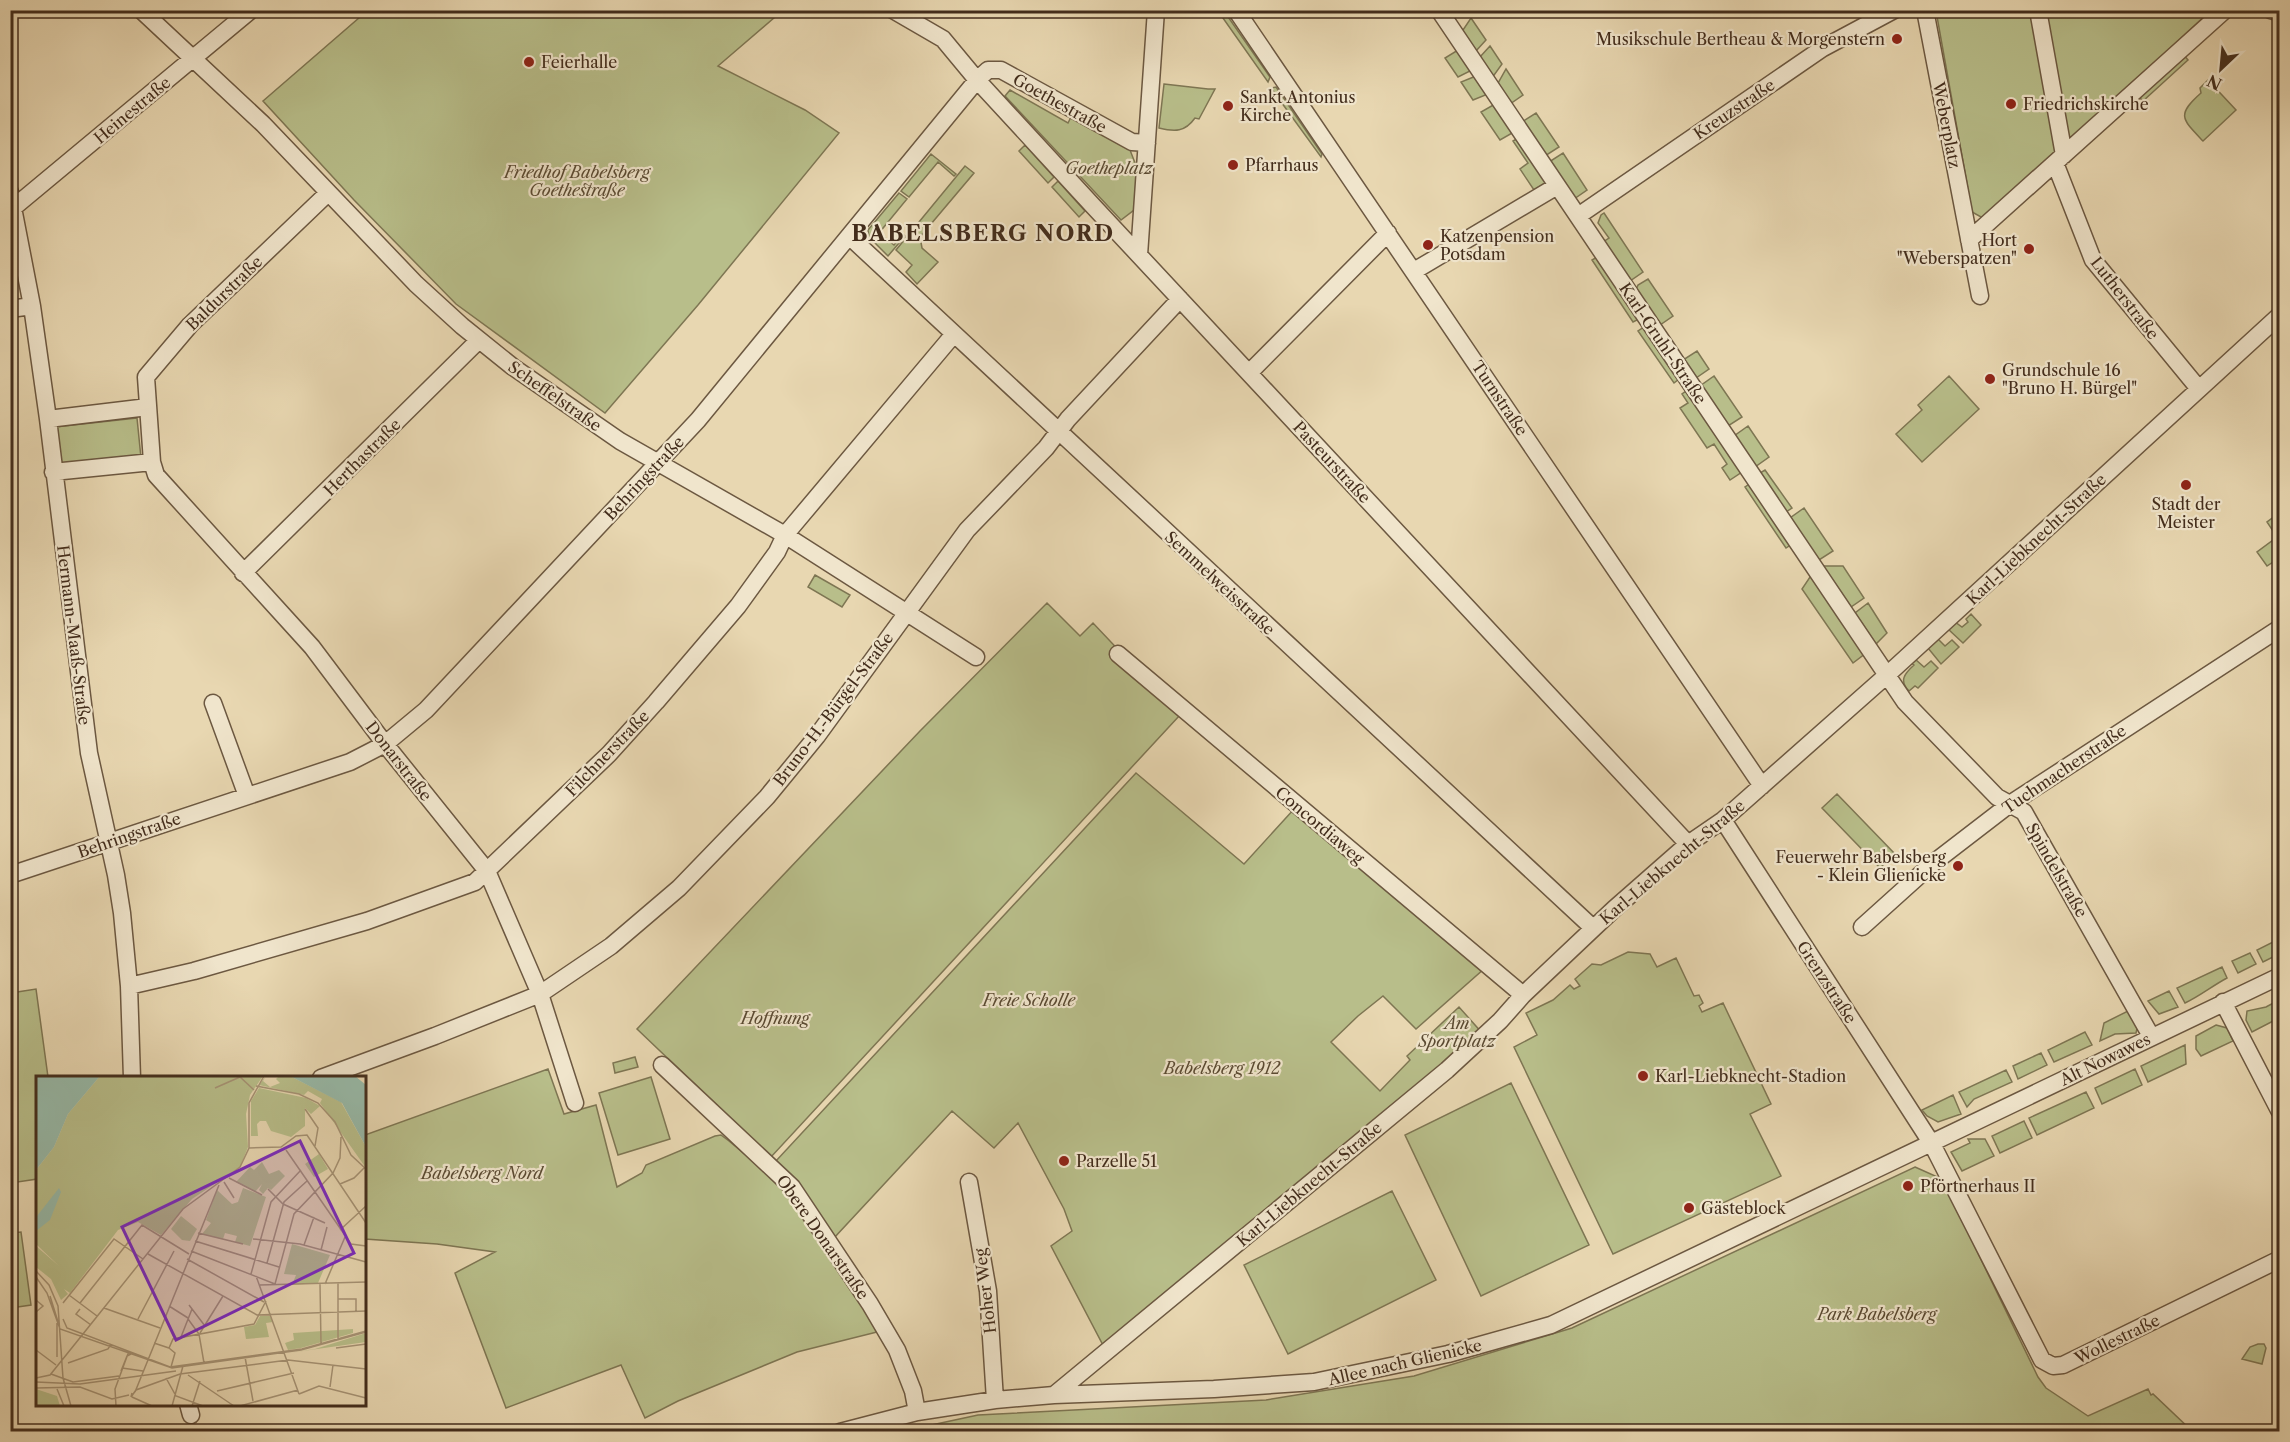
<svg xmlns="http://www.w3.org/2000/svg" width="2290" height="1442" font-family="'Libre Caslon Text',serif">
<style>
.green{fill:#b8be8a;stroke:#7e7653;stroke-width:1.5}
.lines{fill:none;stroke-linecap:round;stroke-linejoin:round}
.minor-casing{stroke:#6c5841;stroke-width:19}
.minor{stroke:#f0e5cc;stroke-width:16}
.poi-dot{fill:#8f2418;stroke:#f0e5cc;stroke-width:2}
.labels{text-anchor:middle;stroke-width:4.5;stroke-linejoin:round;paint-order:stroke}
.poi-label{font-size:16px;fill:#432d1c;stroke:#f0e5cc;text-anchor:start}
.street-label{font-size:16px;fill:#432d1c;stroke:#f0e5cc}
.park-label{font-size:16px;font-style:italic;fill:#5a4a32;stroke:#f0e5cc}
.district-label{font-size:22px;font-weight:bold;letter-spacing:1.5px;fill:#432d1c;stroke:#f0e5cc}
.inset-road{fill:none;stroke:#a69375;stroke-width:1.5}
.view{fill:#7b2cbf;fill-opacity:0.15;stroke:#7b2cbf;stroke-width:3}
.inset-edge{fill:none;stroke:#432d1c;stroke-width:3}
</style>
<rect width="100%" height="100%" fill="#e8d7b1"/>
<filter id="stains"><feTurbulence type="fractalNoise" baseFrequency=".00333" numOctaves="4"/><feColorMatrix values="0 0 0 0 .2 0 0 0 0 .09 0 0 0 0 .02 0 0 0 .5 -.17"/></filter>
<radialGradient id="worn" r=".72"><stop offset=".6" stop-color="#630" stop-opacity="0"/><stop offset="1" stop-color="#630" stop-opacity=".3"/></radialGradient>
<path class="green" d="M367,11h415l-64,55 87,44 34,23 -141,172 -93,108 -149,-109 -102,-104 -91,-99z
M1218,11h6l46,66 -2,5z
M1936,11h274l-218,204 -11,2 -9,-5z
M1471,18l15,22 -11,12 -14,-19z
M1490,46l12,18 -10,14 -13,-20z
M1458,50l14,20 -14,7 -13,-19z
M2182,53l6,7 -45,41 -6,-6z
M1506,69l17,26 -13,9 -13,-19z
M1476,76l12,18 -15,6 -12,-18z
M2208,80l28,30 -33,31c-21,-22 -27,-26 -2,-48l-1,-5z
M1164,84l44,5h7l-16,30 -4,-1c-10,14 -20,14 -36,10z
M1276,87l46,67 -1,3 -50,-69z
M1010,90l58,33 3,-6 59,33 7,18 -3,42 -13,10 -116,-124z
M1495,104l19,28 -14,8 -19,-28z
M1536,113l23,34 -14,9 -23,-34z
M1518,138l29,44 -13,8 -14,-21 8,-6 -15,-22z
M1025,145l29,32 -6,6 -29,-32z
M1563,153l24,37 -13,9 -25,-37z
M931,154l25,20 -2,2 -16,-14 -29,35 -8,-6z
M965,166l9,7 -54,64 2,11 16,14 -21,22 -11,-12 6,-7 -16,-15z
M1058,181l27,30 -6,6 -27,-30z
M899,193l8,6 -28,34 15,12 9,-11 2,2 -17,20 -19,-19 -1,-7z
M1604,213l39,59 -13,9 -27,-39 6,-4 -11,-15 3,-8z
M1597,257l42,62 -6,3 -41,-62z
M1648,279l25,37 -13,9 -24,-35 2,-5z
M1644,327l35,52 -5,4 -36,-52z
M1697,351l12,18 -13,9 -13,-18z
M1714,376l28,41 -14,9 -28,-40z
M1949,376l30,33 -57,53 -26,-28 26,-24 -4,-5z
M1686,391l56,81 -12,8 -8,-12 5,-4 -13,-20 -7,4 -27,-40 8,-5 -6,-9z
M137,418l4,40 -82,8 -4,-39z
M1748,426l21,31 -14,10 -21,-31z
M1765,470l27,38 -6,4 -26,-39z
M1751,483l41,61 -6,4 -41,-61z
M1804,508l29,43 -14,9 -29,-42z
M2279,513v45l-12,8 -10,-14 20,-15 -10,-15z
M1823,566h20l21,32 -13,9z
M1812,574l54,79 -13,10 -51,-74z
M815,575l35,20 -8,12 -34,-20z
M1047,603l33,33 13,-13 87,92 -409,442 -134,-128 283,-298z
M1868,603l19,30 -11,11 -21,-31z
M1971,614l10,11 -18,18 -15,-14 7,-7 7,5 6,-5 -2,-3z
M1937,638l8,8 7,-6 7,7 -18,17 -13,-16z
M1915,659l9,8 7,-6 7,7 -20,20 -3,-2 -6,5c-10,-10 -5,-17 5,-26l-3,-2z
M1136,773l108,91 51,-56 190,160 -69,61 -33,-33 -25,20 -27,26 49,49 30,-31 -3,-4 52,-49 24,27 -379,313 -53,-101 21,-15 -8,-22 -46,-86 -24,25 -42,-37 -119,128 -58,-77z
M1837,794l58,60 -15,14 -58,-60z
M2279,939v15l-16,8 -6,-12z
M1628,952l22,2 7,13 19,-9 18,38 5,-1 4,8 -4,3 3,6 21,-9 48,101 -21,10 31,62 -168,78 -99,-207 23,-12 -11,-22 27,-13 17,-15 4,4 6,-3 -5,-7 17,-15 9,1z
M2250,953l6,11 -18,9 -6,-12z
M2222,967l5,11c-15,8 -27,18 -42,25l-8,-15z
M36,989l12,88 -10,1 -1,101 -26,4v-190z
M2169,991l9,16 -19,7 -11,-13z
M2279,1000v18l-27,14 -6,-12 1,-9 19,-4z
M2132,1009l6,15 -2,9 -21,1 -15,7 4,-18z
M2216,1025l11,3 6,13 -32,15 -5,-7v-13z
M2085,1032l7,13 -38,17 -6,-12z
M2185,1045l1,19 -38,18 -7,-16z
M2041,1053l6,12 -29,14 -5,-13z
M635,1057l3,10 -23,6 -2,-10z
M548,1069l16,45 32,-9 21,82 25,-14 4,-8 69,-29 6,-1 8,6 52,43 73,106 23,42 -80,20 -119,49 -33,17 -24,-53 -115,43 -51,-135 40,-21 -58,-8 -72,-5v-104z
M2135,1069l7,16 -40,19 -7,-16z
M2006,1070l6,12 -38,17 -7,8 -8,-15z
M651,1077l19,62 -52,16 -19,-62z
M1511,1083l78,162 -108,51 -76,-161z
M2086,1092l8,16 -57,27 -8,-17z
M1953,1095l8,19 -23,8 -11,-6 -5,-6z
M2024,1121l8,17 -32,15 -8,-17z
M1968,1139h17l9,17 -32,15 -11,-19 19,-9z
M1915,1167l27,12 96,198 8,11 42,28 60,-27 3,6 2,-1 39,37 -1293,1 79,-17 288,-15 148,-24 158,-48z
M1392,1191l44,89 -148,74 -44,-89z
M21,1232l10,73 -20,3v-75z
M2258,1344h6l2,4 -4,16 -20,-5 8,-12z"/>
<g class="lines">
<g class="minor-casing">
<path id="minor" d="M141,10l122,114 153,160 46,42 51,41 107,74 165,94 191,122
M893,10l50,29 34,41 117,127 594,637
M1236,10l526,776
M1439,10l466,692 92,95 27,15 127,224
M1925,10l55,286
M2038,10l26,145
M2270,10l10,3
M2055,163l38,97 106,129
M10,192l22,114 16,113 41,334 27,122 6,38 7,73 3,92
M328,193l-138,132 -44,52 6,85 4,13 156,172 73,97 102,127 53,123 35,109
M13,208l238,-198
M1578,216l245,-168 71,-38
M849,236l744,692
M1969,240l256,-230
M1139,255l17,-245
M1414,271l143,-85
M10,309l22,-3
M1249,373l139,-140
M48,419l100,-12
M53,472l99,-10
M243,573l236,-233
M1118,654l405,341
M213,703l34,93
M1723,820l209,324 110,216 11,6 10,-1 217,-106
M10,875l340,-113 35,-18 41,-34 272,-290 279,-340 11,-10h13l131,72 15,1
M1862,927l70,-63 78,-60 270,-176
M129,986l65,-15 173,-50 108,-39 134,-128 47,-52 82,-96 39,-54 8,-17 169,-201
M2223,1002l57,110
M662,1065l130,122 78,117 27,46 16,41 4,21
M321,1078l114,-42 105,-42 71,-48 68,-58 88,-91 50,-61 150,-206 79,-82 22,-29 112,-120
M969,1182l19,109 7,109
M1054,1395l393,-325 53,-49 23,-26 91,-86 74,-65 35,-24 164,-145 393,-360
M188,1404l3,11
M840,1432l77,-20 78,-12 59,-5 160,-6 100,-7 134,-28 103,-29 729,-349"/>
</g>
<use href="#minor" class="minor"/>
</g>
<g class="poi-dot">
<circle cx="1897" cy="39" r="6"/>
<circle cx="529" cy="62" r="6"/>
<circle cx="2011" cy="104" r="6"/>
<circle cx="1228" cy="106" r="6"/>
<circle cx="1233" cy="165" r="6"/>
<circle cx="1428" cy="245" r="6"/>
<circle cx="2029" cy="249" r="6"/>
<circle cx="1990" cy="379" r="6"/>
<circle cx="2186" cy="485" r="6"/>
<circle cx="1958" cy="866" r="6"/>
<circle cx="1643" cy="1076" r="6"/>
<circle cx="1064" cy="1161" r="6"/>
<circle cx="1908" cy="1186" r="6"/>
<circle cx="1689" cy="1208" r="6"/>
</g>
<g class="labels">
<g class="poi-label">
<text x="1885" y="45" text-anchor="end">Musikschule Bertheau &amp; Morgenstern</text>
<text x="541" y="68">Feierhalle</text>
<text x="1240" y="103">Sankt Antonius<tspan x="1240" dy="18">Kirche</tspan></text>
<text x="2023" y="110">Friedrichskirche</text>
<text x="1245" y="171">Pfarrhaus</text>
<text x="1440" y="242">Katzenpension<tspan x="1440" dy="18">Potsdam</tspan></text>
<text x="2017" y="246" text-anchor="end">Hort<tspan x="2017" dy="18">"Weberspatzen"</tspan></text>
<text x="2002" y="376">Grundschule 16<tspan x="2002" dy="18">"Bruno H. Bürgel"</tspan></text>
<text x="2186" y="510" text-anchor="middle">Stadt der<tspan x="2186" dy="18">Meister</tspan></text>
<text x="1946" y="863" text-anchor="end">Feuerwehr Babelsberg<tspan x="1946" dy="18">- Klein Glienicke</tspan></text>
<text x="1655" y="1082">Karl-Liebknecht-Stadion</text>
<text x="1076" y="1167">Parzelle 51</text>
<text x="1920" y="1192">Pförtnerhaus II</text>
<text x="1701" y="1214">Gästeblock</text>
</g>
<g class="street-label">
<text transform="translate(1060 103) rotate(29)" y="6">Goethestraße</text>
<text transform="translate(1734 109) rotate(-34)" y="6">Kreuzstraße</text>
<text transform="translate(132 110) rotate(-40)" y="6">Heinestraße</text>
<text transform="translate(1947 125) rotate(79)" y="6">Weberplatz</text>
<text transform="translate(224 293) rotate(-44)" y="6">Baldurstraße</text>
<text transform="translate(2125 298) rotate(52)" y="6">Lutherstraße</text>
<text transform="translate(1663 343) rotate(56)" y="6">Karl-Gruhl-Straße</text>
<text transform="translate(555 396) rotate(35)" y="6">Scheffelstraße</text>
<text transform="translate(1500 398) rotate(56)" y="6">Turnstraße</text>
<text transform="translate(362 457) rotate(-45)" y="6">Herthastraße</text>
<text transform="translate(1332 462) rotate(47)" y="6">Pasteurstraße</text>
<text transform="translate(644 478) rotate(-47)" y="6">Behringstraße</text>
<text transform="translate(2036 539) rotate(-43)" y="6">Karl-Liebknecht-Straße</text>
<text transform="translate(1220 583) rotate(43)" y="6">Semmelweisstraße</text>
<text transform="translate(74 635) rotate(83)" y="6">Hermann-Maaß-Straße</text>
<text transform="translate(833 709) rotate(-53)" y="6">Bruno-H.-Bürgel-Straße</text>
<text transform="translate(607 753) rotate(-46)" y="6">Filchnerstraße</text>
<text transform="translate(399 761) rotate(52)" y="6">Donarstraße</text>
<text transform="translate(2064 769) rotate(-34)" y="6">Tuchmacherstraße</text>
<text transform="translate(1320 825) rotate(40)" y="6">Concordiaweg</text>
<text transform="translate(129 835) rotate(-19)" y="6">Behringstraße</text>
<text transform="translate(1672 862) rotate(-40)" y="6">Karl-Liebknecht-Straße</text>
<text transform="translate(2057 870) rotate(60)" y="6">Spindelstraße</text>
<text transform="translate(1827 982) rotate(57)" y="6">Grenzstraße</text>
<text transform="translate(2105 1059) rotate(-26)" y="6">Alt Nowawes</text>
<text transform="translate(1309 1184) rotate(-40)" y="6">Karl-Liebknecht-Straße</text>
<text transform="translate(823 1237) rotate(55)" y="6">Obere Donarstraße</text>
<text transform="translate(985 1291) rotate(-97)" y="6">Hoher Weg</text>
<text transform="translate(2117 1339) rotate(-26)" y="6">Wollestraße</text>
<text transform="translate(1405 1362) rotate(-13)" y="6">Allee nach Glienicke</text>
</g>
<g class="park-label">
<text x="1109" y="174">Goetheplatz</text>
<text x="577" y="178">Friedhof Babelsberg<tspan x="577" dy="18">Goethestraße</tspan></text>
<text x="1029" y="1006">Freie Scholle</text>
<text x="775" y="1024">Hoffnung</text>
<text x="1457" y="1029">Am<tspan x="1457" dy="18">Sportplatz</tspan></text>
<text x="1222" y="1074">Babelsberg 1912</text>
<text x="482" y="1179">Babelsberg Nord</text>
<text x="1877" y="1320">Park Babelsberg</text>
</g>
<g class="district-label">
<text x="983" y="241">BABELSBERG NORD</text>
</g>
</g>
<g transform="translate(36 1076)">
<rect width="330" height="330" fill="#e8d7b1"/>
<path d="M64,0h163l-13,19 -4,19 2,33 -8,20 -48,32 -31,36 -23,-13 -20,8 -48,63 -6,-4 4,5 -7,6 -10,-21 -15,-12v-21l23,20 -23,-22v-74l18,-23 14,-33zM230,0l-3,5 7,6 10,-4 -4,-4 3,-3h11l51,26 25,45v21l-46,-65 2,-4 -14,-8 -4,4 -45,-10zM223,12l47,10 14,8 -9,8 -6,-6v18l-14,11 -20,-6 -5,-10h-6l-3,3 1,12h-7v-35zM283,78l9,15 -14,8 -9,-13zM226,86l7,12 10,-4 6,6 -14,14 -3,-2 -5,6 -4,-4 3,-6 -7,8 -19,-10 14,-15 4,3zM207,112l23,9 -16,49 -15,-4 2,-6 -12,-3 -2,6 -21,-5 9,-11 -5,-3 11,-30 15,14 6,-2zM145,140l16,13 -7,12 -8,-1 -11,-11zM256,168l38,11 -12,28 -26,2 4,-10 -12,-1zM224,240h10l3,6 -7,1 3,14 -23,2 -2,-12 11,-2zM317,253v4l-52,15 -13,2 -3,-7 9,-3 -1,-7zM330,257v9l-77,11 26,-4zM0,313l21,7 3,10h-24z" fill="#b8be8a"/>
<path d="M0,0h64l-32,38 -14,33 -18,23zM254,0h65l11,9v62l-24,-44zM23,112l2,4 -11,28 -14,11 1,-15z" fill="#97baa9"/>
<path class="inset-road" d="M220,10l43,8 19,9 17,19 16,33 15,14M179,12l25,-11 14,13M269,33l13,19 -3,18M213,72l32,-1 15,-11 11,-1 59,88M250,74l65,94 15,2M193,102l33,17M188,106l10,16M304,108l14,-6 10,-10M232,113l15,15 42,19M304,154l26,-24M162,157l45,11M217,163l47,5 66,18M159,165l84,26M268,169l10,-28M285,174l6,-23M155,175l84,33M112,178l109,61 109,-4M151,183l77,43M231,187l17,-61 23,-21M0,195l13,14 9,21 5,72 8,28M215,198l20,-72 30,-32M220,200l43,118M0,201l11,16 13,36 112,39 129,-18 65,-18M239,208l19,-70 39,-41 7,-15 1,-21M284,208l1,59M289,208l20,-47M224,209l106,-3M33,219l28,21M14,220l9,29M302,223h18v12M0,224l7,6 -7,6M27,227l51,-64 29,20M44,227l62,-78 47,29M153,229l16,21M133,230l19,12M68,232l56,20M44,233l-4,5 15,11M27,243l4,9 16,6M102,243l36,-68M152,243l11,15 5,29M164,257l23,-37M145,261l11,-28M302,263v-56M118,267l15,5 4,-9 81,-15 12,-23M133,272l6,5 -4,14M300,272l30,-4M0,274l20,15M21,281v-34M209,281l8,44M32,287l40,-14 3,-5M134,291l-87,-33 100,-125 57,-42 9,-19v-45l15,-27M134,291l132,-18 64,-18M86,292l21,3M85,295l6,-15 6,-3M15,298l22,8 46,-6M152,299l46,31M0,302l14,-3 33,-41M130,302l10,18 27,10M0,306l44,2 96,-13M294,311l3,-22M0,312l44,-1 32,12 17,-4M21,313l7,17M181,315l77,-18M99,316l84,-207M96,317l-1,4 5,-7 44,-16 108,-14 78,9M263,318l20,-8 47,12M96,321l20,9M80,330l-1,-17 14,-38M136,330l11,-40M156,330l8,-25M204,330l58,-16"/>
<path class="view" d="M264,65l54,112 -178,87 -54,-113z"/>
<rect width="330" height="330" class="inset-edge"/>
</g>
<rect width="2290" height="1442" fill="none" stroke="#e8d7b1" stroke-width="36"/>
<rect x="12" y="12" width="2266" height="1418" fill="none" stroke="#432d1c" stroke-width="3"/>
<rect x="18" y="18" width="2254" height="1406" fill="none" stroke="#432d1c" stroke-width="1.5"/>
<g transform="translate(2221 69) rotate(206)" stroke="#f0e5cc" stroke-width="4.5" paint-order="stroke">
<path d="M0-4.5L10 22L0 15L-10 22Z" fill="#432d1c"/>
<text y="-9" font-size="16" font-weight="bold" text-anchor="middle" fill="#432d1c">N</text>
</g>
<rect width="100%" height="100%" filter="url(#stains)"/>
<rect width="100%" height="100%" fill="url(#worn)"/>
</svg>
